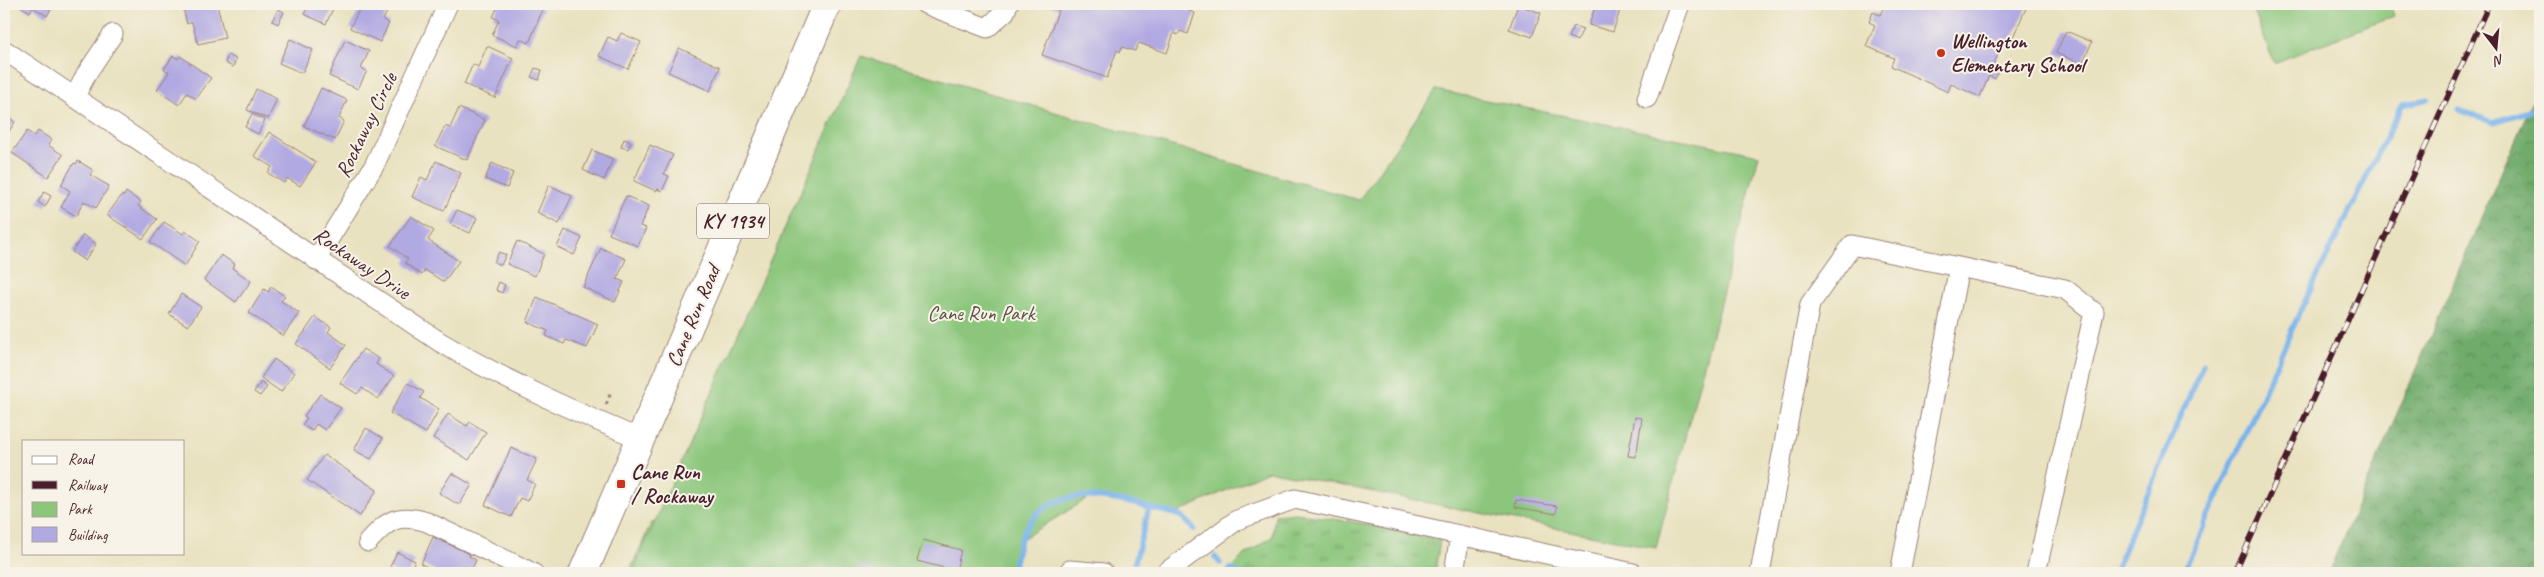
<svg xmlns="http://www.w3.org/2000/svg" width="2544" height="577" font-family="Caveat,sans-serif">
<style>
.grass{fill:url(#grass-tufts);stroke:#6a7253}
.forest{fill:url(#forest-crowns);stroke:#5d654b}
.park{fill:#8bc67b;stroke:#6a7253}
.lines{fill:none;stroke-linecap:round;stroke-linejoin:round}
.stream{stroke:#7cb4ec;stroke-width:5.5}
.building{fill:#b1a9e2}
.minor-casing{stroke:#9a8076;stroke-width:21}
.highway-casing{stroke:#9a8076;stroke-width:30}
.path{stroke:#9a8076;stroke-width:3;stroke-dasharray:4 4;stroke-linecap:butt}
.minor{stroke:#fff;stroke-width:19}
.highway{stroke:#fff;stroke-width:28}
.rail-casing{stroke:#4a1f2b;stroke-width:5.5}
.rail{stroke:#f7f3e8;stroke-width:4;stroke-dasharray:11;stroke-linecap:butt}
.poi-dot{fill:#c8321e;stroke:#f7f3e8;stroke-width:2}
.labels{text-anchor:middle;stroke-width:4;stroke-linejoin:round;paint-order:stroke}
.shield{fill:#f7f3e8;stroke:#7e5f64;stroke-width:1}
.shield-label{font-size:20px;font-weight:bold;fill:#4a1f2b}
.poi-label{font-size:21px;font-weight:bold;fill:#4a1f2b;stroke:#f7f3e8;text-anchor:start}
.street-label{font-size:21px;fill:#4a1f2b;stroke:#f7f3e8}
.park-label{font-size:21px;fill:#5e5143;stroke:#f7f3e8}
</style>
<defs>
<pattern id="grass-tufts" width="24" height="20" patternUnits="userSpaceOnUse" patternTransform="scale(1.25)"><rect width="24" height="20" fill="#8bc67b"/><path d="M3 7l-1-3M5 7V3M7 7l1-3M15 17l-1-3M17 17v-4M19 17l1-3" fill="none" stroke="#74a065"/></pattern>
<pattern id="forest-crowns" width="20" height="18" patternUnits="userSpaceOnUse" patternTransform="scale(1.25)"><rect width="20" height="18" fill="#70ab6b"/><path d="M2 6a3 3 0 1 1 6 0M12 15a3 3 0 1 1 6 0" fill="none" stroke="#5e8b58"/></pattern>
</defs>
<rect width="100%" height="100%" fill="#f7f3e8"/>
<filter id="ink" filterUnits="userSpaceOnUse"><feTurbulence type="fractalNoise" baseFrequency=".02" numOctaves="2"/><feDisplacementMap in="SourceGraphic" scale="10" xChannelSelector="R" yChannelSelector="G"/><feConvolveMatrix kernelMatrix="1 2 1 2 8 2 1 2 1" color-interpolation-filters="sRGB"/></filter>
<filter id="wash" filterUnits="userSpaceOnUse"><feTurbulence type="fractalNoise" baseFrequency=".0096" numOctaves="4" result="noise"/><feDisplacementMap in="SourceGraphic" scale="20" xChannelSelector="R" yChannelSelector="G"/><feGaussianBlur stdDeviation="1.12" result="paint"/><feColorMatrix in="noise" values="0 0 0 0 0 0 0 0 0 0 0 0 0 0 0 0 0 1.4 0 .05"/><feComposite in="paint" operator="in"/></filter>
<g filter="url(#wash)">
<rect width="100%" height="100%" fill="#e9e2c0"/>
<path class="grass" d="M1296,513l63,10 81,17 -5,33h-209l17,-17 29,-19 3,-22z
M657,522l-12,51h-16l22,-50z"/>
<path class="forest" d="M2540,83v490h-212z"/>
<path class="park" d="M2251,4h139l4,12 -120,47z
M861,56l498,144 77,-110 323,65 -103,393 -388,-77 -93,43 -83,-18 -72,44 -7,33h-381z"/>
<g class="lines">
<path class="stream" d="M2459,110l34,12 47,-14
M1215,557l5,6
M1135,562l14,-54
M1230,569l9,4
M1013,573c2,-12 4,-26 9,-37 28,-64 103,-33 153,-22l7,3 12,12
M2114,573l89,-209
M2183,573l119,-266 100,-202 26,-6"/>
</g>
<g id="blocks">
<path class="building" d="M17,4h37l-7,12 -14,-9 -3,5z
M182,4h35l8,34 -27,6 -6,-22 -5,2z
M309,4h26l-9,20 -22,-10z
M362,4h29l-8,16 6,3 -9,19 -30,-14z
M499,4h36l8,5 -14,34 -9,-4 -3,7 -25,-11 7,-15 -6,-3z
M1046,4h139l1,6 9,3 -7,21 -8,-3 -2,4 -4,-2 -7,20 -28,-10 -4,8 -13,-4 -2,5 -3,-2 -10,28 -65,-23 17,-46z
M1596,4h26l-9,28 -24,-7z
M1885,4h143l-20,44 -6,-3 -9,21 6,3 -4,10 -6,-3 -9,21 -29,-13 -3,8 -57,-26 3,-8 -28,-12 9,-21 -6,-3 4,-10 7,3z
M1518,5l23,8 -9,24 -23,-8z
M278,9l6,3 -6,12 -6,-3z
M1574,26l9,3 -6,12 -8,-4z
M2066,31l26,11 -10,22 -26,-11z
M621,33l20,9 -13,27 -29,-13 9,-19 9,4z
M290,39l23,11 -11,23 -23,-10z
M345,40l24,11 -8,18 6,2 -9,18 -29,-13z
M487,46l26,12 -18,40 -31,-14 9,-20 5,3z
M679,48l41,19 -10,24 -42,-19z
M228,55l8,4 -3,8 -8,-4z
M173,56l5,3 2,-3 31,22 -15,21 -9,-6 -8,12 -22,-15 12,-18 -5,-3z
M535,68l7,2 -3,10 -8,-3z
M321,88l26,12 -8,18 5,3 -9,19 -31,-14z
M256,89l21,10 -9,20 -21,-9z
M459,108l26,12 -18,40 -32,-14 10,-20 5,2z
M4,114l11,8 -11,17z
M252,114l13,6 -7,14 -13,-7z
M27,131l7,5 4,-5 14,9 -4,5 15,10 -15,22 -36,-24z
M269,132l47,30 -16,24 -13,-8 -3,5 -16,-10 4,-6 -18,-11z
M624,139l7,3 -3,7 -7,-2z
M650,145l23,10 -9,19 5,2 -7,15 -5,-2 -1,2 -22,-10z
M592,150l21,9 -9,21 -21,-10z
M78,161l15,9 -3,5 19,11 -13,22 -12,-7 -8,15 -15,-9 9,-16 -9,-6 13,-22 2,1z
M436,161l25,12 -17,38 -32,-14 9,-20 6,3z
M492,163l21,10 -6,15 -22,-9z
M549,185l23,11 -13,28 -22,-11z
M44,192l7,4 -6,11 -7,-5z
M126,192l15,10 -3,4 19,13 -14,20 -36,-24 15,-20 2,1z
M626,196l23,10 -9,20 6,2 -8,18 -29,-12z
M457,210l20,8 -7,15 -20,-9z
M411,216l23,15 -6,9 31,21 -15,21 -19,-12 -3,5 -17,-12 3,-4 -18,-13z
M164,222l19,12 2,-3 15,10 -15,25 -35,-24z
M565,230l17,8 -8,17 -17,-8z
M83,235l13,9 -11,17 -13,-9z
M517,241l27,13 -9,22 -28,-12z
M601,248l25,11 -9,20 7,3 -9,20 -32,-15z
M499,252l7,3 -5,10 -7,-3z
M221,255l14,9 -3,4 19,13 -15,21 -32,-22z
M499,282l6,3 -3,8 -6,-3z
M271,287l14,9 -4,5 18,12 -16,23 -34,-23 15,-24 4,3z
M181,294l20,13 -13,19 -19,-12z
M537,297l61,27 -11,24 -21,-8 -2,4 -18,-8 2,-5 -21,-9z
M315,317l16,10 -3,5 18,13 -16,23 -34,-24z
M363,349l16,10 -3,5 18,12 -16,23 -16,-11 -5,6 -17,-11z
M274,359l20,14 -13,19 -20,-14z
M261,382l6,5 -7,9 -6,-4z
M408,383l16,9 -4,6 19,11 -13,24 -36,-20z
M320,394l21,14 -16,22 -9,-6 -4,7 -10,-6 5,-7 -3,-2z
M448,414l19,12 3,-4 16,10 -17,28 -36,-22z
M1635,417l7,1 -6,39 -8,-1z
M366,428l17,10 -12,21 -17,-9z
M511,448l26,11 -10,21 8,4 -8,17 -7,-3 -9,19 -26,-12z
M324,455l53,35 -17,26 -53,-36z
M452,473l20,12 -13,20 -20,-12z
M1516,500l41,6 -1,8 -41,-7z
M433,537l37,17 -1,2 7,4 -6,13h-29l-20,-9z
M923,540l38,10 -5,21 -39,-10z
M397,552l18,9 -6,12h-12l-8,-4z
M859,566l14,2 -1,5h-14z"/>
</g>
</g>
<g filter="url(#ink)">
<use href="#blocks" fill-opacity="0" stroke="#9a8076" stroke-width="1"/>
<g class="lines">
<g class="minor-casing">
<path id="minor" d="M925,4l62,24 18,-16 3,-8
M4,50l436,292c64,38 131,68 200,97
M74,98l13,-25 26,-39
M1647,98l33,-94
M316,260l58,-94 74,-162
M368,542c20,-22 29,-29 59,-20l106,51
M1068,573l2,-3 34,3
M1165,573l72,-53 58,-21 338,74
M1454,573l6,-38
M1760,573l50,-269 42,-59 213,44 29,23 -58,261
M1900,573l59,-306"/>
</g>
<g class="highway-casing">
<path id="highway" d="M583,573l244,-569"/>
</g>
<path class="path" d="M606,405l5,-13"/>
<use href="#minor" class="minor"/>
<use href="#highway" class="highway"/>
<g class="rail-casing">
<path id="rail" d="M2235,573l254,-569"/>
</g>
<use href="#rail" class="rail"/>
</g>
</g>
<g class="poi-dot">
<circle cx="1941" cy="53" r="5"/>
<rect x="616" y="479" width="10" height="10" rx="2.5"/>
</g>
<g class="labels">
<rect class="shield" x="697" y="203.5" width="72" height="35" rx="4"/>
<g class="shield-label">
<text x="733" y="228">KY 1934</text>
</g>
<g class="poi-label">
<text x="1951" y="48">Wellington<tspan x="1951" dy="24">Elementary School</tspan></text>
<text x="631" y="479">Cane Run<tspan x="631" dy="24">/ Rockaway</tspan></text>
</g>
<g class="street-label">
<text transform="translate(366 125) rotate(-64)" y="7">Rockaway Circle</text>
<text transform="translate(362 263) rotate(34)" y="7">Rockaway Drive</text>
<text transform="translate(693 316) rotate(-67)" y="7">Cane Run Road</text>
</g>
<g class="park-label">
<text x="981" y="320">Cane Run Park</text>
</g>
</g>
<rect width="2544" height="577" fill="none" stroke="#f7f3e8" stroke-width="20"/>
<rect x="22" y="440" width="162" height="115" fill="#f7f3e8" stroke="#b29e9c"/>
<rect x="32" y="456" width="25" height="8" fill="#ffffff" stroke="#b29e9c"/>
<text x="68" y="464" font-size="15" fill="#4a1f2b">Road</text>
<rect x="32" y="481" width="25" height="8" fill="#4a1f2b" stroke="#b29e9c"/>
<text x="68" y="490" font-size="15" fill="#4a1f2b">Railway</text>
<rect x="32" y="502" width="25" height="15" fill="#8bc67b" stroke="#b29e9c"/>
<text x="68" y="514" font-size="15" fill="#4a1f2b">Park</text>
<rect x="32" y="527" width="25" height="15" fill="#b1a9e2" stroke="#b29e9c"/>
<text x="68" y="540" font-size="15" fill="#4a1f2b">Building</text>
<g transform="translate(2496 48) rotate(164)" stroke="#f7f3e8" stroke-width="4" paint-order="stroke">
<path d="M0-4L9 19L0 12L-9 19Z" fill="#4a1f2b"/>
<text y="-8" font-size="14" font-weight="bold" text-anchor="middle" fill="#4a1f2b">N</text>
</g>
</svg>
